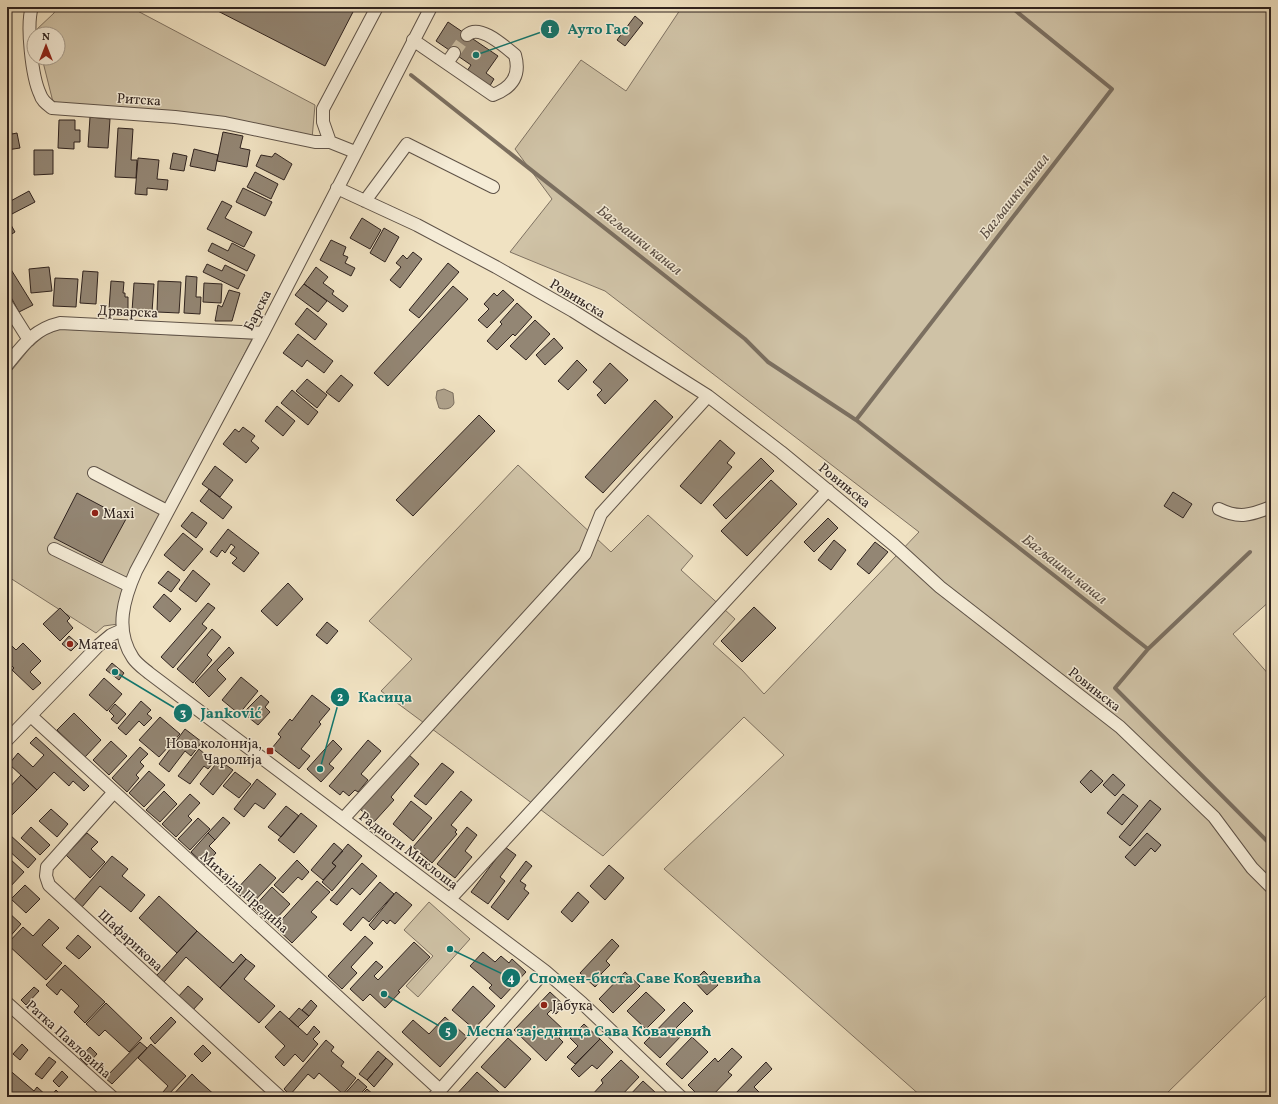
<svg xmlns="http://www.w3.org/2000/svg" width="1278" height="1104" font-family="Vollkorn,serif">
<style>
.green{fill:#cfc2a6;stroke:#7f7262}
.water{fill:#aea18b;stroke:#7b6f60}
.lines{fill:none;stroke-linecap:round;stroke-linejoin:round}
.stream{stroke:#7b6f60;stroke-width:4}
.building{fill:#938674;stroke:#2f231f}
.minor-tunnel{stroke:#c9bca1;stroke-width:12;stroke-dasharray:12 6;stroke-linecap:butt}
.minor-casing{stroke:#5f5348;stroke-width:14}
.minor{stroke:#f5ecd7;stroke-width:12}
.poi-dot{fill:#8f2418;stroke:#f5ecd7;stroke-width:1.5}
.labels{text-anchor:middle;stroke-width:3;stroke-linejoin:round;paint-order:stroke}
.street-label{font-size:14px;fill:#2f231f;stroke:#f5ecd7}
.poi-label{font-size:14px;fill:#2f231f;stroke:#f5ecd7;text-anchor:start}
.water-label{font-size:15px;font-style:italic;fill:#5b4f45;stroke:#f5ecd7}
.leader{fill:none;stroke:#0f766e;stroke-width:1.5}
.callout-dot{fill:#0f766e;stroke:#f5ecd7;stroke-width:1.5}
.mark-label{font-size:12px;text-anchor:middle;font-weight:bold;fill:#fff}
.callout-label{font-size:15px;text-anchor:middle;font-weight:bold;fill:#0f766e;stroke:#f5ecd7;stroke-width:3;stroke-linejoin:round;paint-order:stroke}
</style>
<rect width="100%" height="100%" fill="#f0e2c2"/>
<filter id="stains"><feTurbulence type="fractalNoise" baseFrequency=".005" numOctaves="4"/><feColorMatrix values="0 0 0 0 .2 0 0 0 0 .09 0 0 0 0 .02 0 0 0 .5 -.17"/></filter>
<radialGradient id="worn" r=".72"><stop offset=".6" stop-color="#630" stop-opacity="0"/><stop offset="1" stop-color="#630" stop-opacity=".3"/></radialGradient>
<path class="green" d="M57,7h73l185,98 -3,34 -259,-37 -11,-44h16v-24h-22l-1,-3 19,-18z
M682,7h589v593l-38,34 38,43v314l-108,106h-241l-258,-228 120,-114 -40,-38 -141,139 -222,-165 31,-32 -43,-38 149,-156 93,87 37,-37 45,41 -12,14 54,49 -22,25 29,26 22,24 155,-162 -314,-241 -95,-39 42,-53 -37,-50 66,-89 45,31z
M60,329l192,10 -119,231 -15,54 -14,2 -8,7 -89,-57v-200l23,-28 16,-14z
M429,902l41,37 -52,58 -12,-11 27,-30 -29,-26z"/>
<path class="water" d="M444,389l9,4 1,10c-2,6 -9,7 -15,5l-3,-10 1,-7z"/>
<g class="lines">
<path class="stream" d="M411,75l334,264 23,23 88,58 292,229 102,-97
M856,420l256,-331 -101,-82
M1148,649l-33,39 156,157"/>
</g>
<path class="building" d="M210,7h150l-2,4 -4,-1 -29,56z
M635,16l8,7 -18,23 -8,-6z
M448,22l50,34 -12,17 8,6 -6,10 -23,-15 6,-9 -35,-24z
M90,117l20,2 -2,29 -20,-1z
M59,120h16v10h5v12h-6v7l-16,-1z
M10,126l2,8 5,-1 3,15 -13,2v-23z
M118,128l15,1 -2,31h6l-1,18 -21,-1z
M223,132l20,4 -3,12 10,2 -3,17 -30,-6z
M194,149l24,6 -3,16 -25,-5z
M34,150h19v24l-19,1z
M173,153l14,3 -3,15 -14,-2z
M275,153l17,11 -8,16 -28,-14 5,-11 11,2z
M138,158l21,2 -2,19 11,1 -1,10 -20,-2v7l-12,-1z
M255,172l23,12 -7,15 -24,-12z
M243,188l29,14 -7,14 -29,-14z
M29,191l6,11 -25,13 -3,-6v-6z
M222,201l10,5 -7,12 27,14 -8,15 -37,-18z
M7,218l8,14 -8,5z
M362,218l19,12 -11,19 -20,-11z
M384,228l15,9 -14,25 -15,-9z
M331,240l15,7 -3,8 5,2 -3,6 10,5 -4,8 -31,-16z
M212,243l16,8 4,-8 23,12 -8,16 -39,-20z
M413,252l9,7 -22,29 -10,-8 11,-13 -5,-4 7,-8 4,4z
M7,263l26,42 -14,7 -12,-22z
M448,263l11,9 -40,46 -10,-8z
M207,264l15,7 3,-6 20,10 -7,14 -35,-17z
M49,267l3,24 -21,2 -2,-24z
M316,267l12,10 -5,6 11,8 -2,3 16,12 -5,6 -39,-28z
M83,271l15,1 -2,32 -16,-1z
M186,276l11,1 -1,20h5l-1,17 -16,-1z
M55,278l23,1 -2,28 -23,-1z
M111,281l13,1 -1,11h2v4h3v13l-19,-1z
M158,281l23,1 -2,31 -22,-1z
M134,283l20,1 -2,28 -20,-1z
M204,283l18,1 -1,19 -18,-1z
M304,284l23,17 -9,11 -23,-17z
M453,286l15,13 -80,87 -14,-13z
M229,290l11,3 -8,28h-17l3,-16 4,2z
M503,290l11,10 -27,28 -9,-8 11,-11 -5,-5 10,-11 3,3z
M517,303l15,14 -17,19 -2,-2 -16,16 -10,-9 15,-17 -2,-2z
M307,308l20,16 -12,16 -20,-16z
M535,320l15,14 -24,26 -16,-14z
M298,334l35,27 -9,12 -17,-13 -5,7 -19,-14z
M554,338l9,10 -18,17 -9,-10z
M577,360l10,10 -19,20 -10,-9z
M610,363l18,17 -23,24 -8,-9 5,-5 -9,-8z
M341,375l12,10 -14,17 -13,-10z
M307,379l20,16 -10,13 -21,-17z
M292,390l26,22 -10,13 -27,-22z
M655,400l18,17 -70,76 -18,-16z
M277,406l18,15 -12,15 -18,-15z
M479,415l16,16 -82,85 -17,-16z
M243,427l12,9 -4,5 8,7 -13,15 -23,-19 12,-15 4,3z
M720,440l15,13 -8,10 5,4 -31,37 -21,-18z
M761,458l13,13 -48,48 -13,-14z
M215,466l18,14 -13,17 -18,-13z
M771,480l26,24 -50,52 -26,-25z
M209,489l23,18 -9,12 -23,-18z
M1173,492l19,12 -9,14 -19,-12z
M77,493l49,26 -24,44 -48,-25z
M192,512l15,11 -11,15 -15,-12z
M828,518l10,10 -24,24 -10,-10z
M228,529l31,24 -15,19 -12,-9 5,-5 -7,-5 5,-6 -4,-3 -6,9 -3,-3 -5,7 -7,-5z
M183,533l20,16 -19,22 -20,-16z
M834,540l12,10 -15,20 -13,-10z
M875,542l13,10 -19,22 -12,-10z
M193,570l17,14 -14,18 -17,-13z
M168,571l12,9 -9,12 -13,-9z
M288,583l15,16 -26,27 -16,-15z
M164,594l17,15 -11,13 -17,-15z
M208,603l7,5 -13,16 5,4 -34,40 -12,-11z
M754,607l22,21 -34,34 -21,-21z
M60,608l10,10 -3,3 6,7 -13,13 -17,-17z
M327,622l11,9 -11,13 -11,-9z
M212,629l9,8 -14,18 5,5 -19,23 -16,-14z
M69,636l9,8 -7,7 -9,-7z
M7,641l9,9 7,-7 18,18 -11,11 11,11 -8,7 -21,-20 2,-2 -7,-7z
M229,647l5,6 -17,17 9,9 -17,18 -14,-14z
M112,663l12,10 -5,7 -13,-10z
M241,677l17,14 -19,23 -17,-14z
M104,678l18,16 -15,17 -18,-16z
M261,695l8,7 -4,5 5,5 -12,13 -15,-12z
M312,695l18,14 -11,13 2,2 -20,25 9,7 -11,13 -27,-21 9,-11 -3,-3 12,-15 2,2z
M141,701l10,9 -4,4 5,4 -8,8 -5,-5 -13,14 -8,-7z
M115,704l11,10 -9,10 -6,-5 3,-3 -5,-5z
M74,713l27,27 -16,17 -28,-27z
M160,717l20,17 -21,23 -20,-17z
M185,729l17,13 -11,14 -6,-5 -16,21 -10,-8z
M36,737l53,49 -5,5 -11,-10 -4,5 -15,-14 -17,18 -28,-26 9,-11 15,14 11,-12 -14,-12z
M333,740l9,9 -13,15 5,4 -13,14 -14,-13z
M368,740l13,11 -20,23 7,6 -10,12 -3,-2 -6,6 -6,-5 -3,4 -11,-9z
M111,741l16,15 -18,19 -16,-15z
M140,747l8,7 -8,8 4,4 -8,9 3,3 -12,14 -15,-14z
M199,749l15,13 -6,7 -4,-3 -14,18 -12,-8z
M407,753l12,11 -28,33 3,3 -20,22 -15,-14z
M219,760l14,10 -20,25 -13,-11z
M442,763l12,9 -28,33 -12,-9z
M1091,770l12,11 -12,12 -11,-11z
M149,771l16,14 -21,22 -15,-14z
M235,772l16,12 -12,14 -16,-12z
M1113,774l12,11 -10,11 -12,-11z
M21,775l16,15 -27,27 -3,-3v-24z
M257,779l19,15 -12,15 -9,-6 -11,14 -10,-8z
M164,791l13,13 -17,18 -14,-12z
M461,791l11,9 -21,25 6,5 -2,2 2,2 -25,29 -19,-16z
M190,794l10,9 -12,13 4,4 -16,17 -14,-13z
M1123,794l15,12 -16,19 -15,-12z
M1150,800l11,9 -31,37 -11,-9z
M411,801l21,17 -19,23 -20,-17z
M286,806l13,10 -18,21 -13,-10z
M51,809l17,15 -11,13 -18,-16z
M301,813l16,13 -23,27 -16,-13z
M223,817l7,6 -15,17 -7,-7z
M198,818l12,11 -20,21 -12,-11z
M31,827l19,18 -10,10 -19,-17z
M467,827l10,8 -12,16 7,6 -17,21 -18,-14z
M87,833l11,9 -7,7 14,13 -15,16 -24,-23z
M208,833l7,7 -6,6 7,7 -11,12 -14,-13z
M1147,833l14,12 -6,7 -4,-4 -16,18 -10,-9z
M9,834l27,25 -8,9 -21,-19v-12z
M334,843l9,8 -11,12 4,3 -13,14 -12,-10z
M348,844l14,12 -30,35 -10,-9 14,-16 -4,-3z
M505,847l11,8 -16,22 5,4 -17,23 -17,-12z
M112,856l16,13 -6,7 23,19 -14,17 -31,-26 -18,21 -8,-7z
M9,858l15,14 -15,16 -2,-2v-26z
M297,860l12,12 -7,8 -4,-3 -15,16 -9,-8z
M526,861l6,5 -12,15 6,4 -2,4 5,4 -21,27 -17,-13z
M362,863l15,13 -17,19 -8,-7 -15,17 -7,-5z
M260,864l16,14 -25,27 -16,-14z
M609,865l15,13 -19,22 -15,-14z
M317,881l13,11 -19,20 6,5 -25,26 -17,-16z
M380,882l14,12 -25,28 -6,-5 -12,14 -8,-7z
M25,885l15,14 -14,14 -15,-14z
M272,887l18,17 -19,20 -18,-16z
M396,892l16,13 -17,19 -5,-4 -3,4 -4,-4 -9,10 -5,-5z
M578,892l11,10 -17,20 -11,-10z
M159,896l38,35 -20,22 -38,-35z
M7,911l14,13 -14,16z
M49,919l10,9 -17,17 20,18 -16,17 -39,-36 16,-17 10,9z
M197,931l36,32 8,-9 5,5 -26,29 -34,-31 -22,25 -7,-7z
M78,935l13,12 -12,12 -13,-11z
M365,936l8,7 -22,24 6,6 -15,16 -14,-13z
M612,939l7,7 -13,15 4,4 -9,9 3,3 -9,10 -15,-14z
M414,942l16,15 -32,34 2,1 -15,16 -15,-14 -7,7 -13,-12 26,-28 7,6 -9,9 4,4z
M483,952l12,10 6,-6 8,7 3,-4 14,13 -25,27 -12,-11 3,-3 -22,-19z
M246,959l9,7 -11,13 31,27 -16,17 -39,-35z
M65,965l40,37 -20,21 -11,-11 5,-6 -7,-7 -11,-10 -4,6 -11,-10z
M704,971l14,14 -11,10 -13,-14z
M625,972l15,14 -27,27 -14,-14z
M188,986l15,13 -11,12 -15,-13z
M473,986l22,20 -21,23 -22,-19z
M34,987l5,4 -13,14 -5,-5z
M550,992l14,13 -8,9 -5,-4 -4,4 18,17 -6,7 4,4 -17,19 -32,-31z
M646,992l19,18 -19,19 -19,-18z
M311,1000l6,6 -8,10 -7,-6z
M684,1002l9,9 -17,17 7,6 -23,24 -16,-15z
M106,1003l36,35 -13,14 -24,-22 -6,6 -13,-12z
M299,1008l10,8 -11,11 -9,-8z
M280,1011l27,24 7,-9 6,6 -7,7 5,5 -15,18 -8,-8 -11,12 -9,-9 10,-11 -20,-19z
M171,1017l5,5 -21,22 -5,-6z
M445,1017l22,20 -27,30 -38,-35 11,-12 16,14z
M584,1024l16,15 -25,25 -8,-7 11,-11 -8,-8z
M692,1037l16,15 -26,27 -16,-15z
M508,1038l23,21 -26,29 -24,-21z
M600,1039l13,13 -16,17 -5,-4 -13,12 -8,-8z
M326,1040l8,7 -3,4 13,11 -3,4 15,12 -13,16 -24,-21 -5,6 -6,-5 -18,21 -6,-6z
M140,1042l7,6 -35,36 -7,-6z
M22,1044l6,6 -8,10 -7,-6z
M151,1044l35,32 -19,20 -4,-4 5,-6 -30,-28z
M203,1045l8,8 -9,9 -8,-8z
M90,1047l7,7 -10,11 -7,-7z
M732,1048l10,9 -14,15 4,3 -21,22h-11l-12,-12 27,-27 3,4z
M378,1051l8,7 -19,22 -8,-6z
M49,1057l7,5 -14,17 -7,-5z
M386,1058l7,6 -19,23 -7,-7z
M621,1060l18,17 -19,20h-30l13,-14 -2,-3z
M766,1062l6,7 -18,18 6,6 -4,4h-24z
M7,1068l27,23 3,-4 11,10h-41z
M62,1071l6,6 -9,10 -6,-6z
M477,1072l23,21 -4,4h-42z
M192,1074l7,7 18,16h-46z
M358,1079l9,8 -10,10h-15z
M643,1081l13,12 -4,4h-24z
M367,1089l7,6 1,2h-16z
M56,1090l7,7h-13z"/>
<g class="lines">
<path class="minor-tunnel" d="M454,53l13,-18"/>
<g class="minor-casing">
<path id="minor" d="M32,7c-6,18 0,70 8,87 2,7 7,10 12,14l123,9 50,6 90,19h15
M431,7l-168,326 -127,238c-12,27 -22,59 -3,87 4,6 10,10 16,15l396,298 37,32 99,94
M413,40l80,55c18,-7 28,-19 22,-40 -10,-8 -35,-32 -48,-20
M447,63l7,-10
M355,152l-25,-10 -7,-20v-13l54,-102
M337,188l80,37 79,42 77,44 135,85 73,56 113,93 46,42 180,140 94,90 38,51 19,19
M365,201l42,-57 86,43
M7,305l22,35
M7,365c16,-20 27,-36 53,-42l203,10
M94,473l73,38
M1219,509c20,10 32,6 52,-2
M54,549l76,37
M31,716l409,374
M7,740l92,-95 12,-10 11,-5
M114,792l-67,75 -1,9 3,9 231,212
M343,819l242,-265 16,-40 107,-118
M450,899l378,-409
M7,1003l105,94
M434,1097l111,-126"/>
</g>
<use href="#minor" class="minor"/>
</g>
<g class="poi-dot">
<circle cx="95" cy="513" r="4"/>
<circle cx="70" cy="644" r="4"/>
<rect x="266" y="747" width="8" height="8" rx="2"/>
<circle cx="544" cy="1005" r="4"/>
</g>
<g class="labels">
<g class="street-label">
<text transform="translate(139 99) rotate(4)" y="5">Ритска</text>
<text transform="translate(578 298) rotate(31)" y="5">Ровињска</text>
<text transform="translate(257 310) rotate(-63)" y="5">Барска</text>
<text transform="translate(128 311) rotate(3)" y="5">Дрварска</text>
<text transform="translate(845 485) rotate(39)" y="5">Ровињска</text>
<text transform="translate(1095 689) rotate(38)" y="5">Ровињска</text>
<text transform="translate(409 850) rotate(37)" y="5">Радноти Миклоша</text>
<text transform="translate(245 892) rotate(42)" y="5">Михајла Предића</text>
<text transform="translate(131 940) rotate(43)" y="5">Шафарикова</text>
<text transform="translate(69 1039) rotate(42)" y="5">Ратка Павловића</text>
</g>
<g class="poi-label">
<text x="103" y="518">Maxi</text>
<text x="78" y="649">Матеа</text>
<text x="262" y="748" text-anchor="end">Нова колонија,<tspan x="262" dy="16">Чаролија</tspan></text>
<text x="552" y="1010">Јабука</text>
</g>
<g class="water-label">
<text transform="translate(1014 196) rotate(-52)" y="5">Багљашки канал</text>
<text transform="translate(640 240) rotate(38)" y="5">Багљашки канал</text>
<text transform="translate(1065 569) rotate(38)" y="5">Багљашки канал</text>
</g>
</g>
<path class="leader" d="M476 55L550 29M320 769L340 697M115 672L183 713M450 949L511 978M384 994L448 1031"/>
<g class="callout-dot">
<circle cx="476" cy="55" r="4"/>
<circle cx="320" cy="769" r="4"/>
<circle cx="115" cy="672" r="4"/>
<circle cx="450" cy="949" r="4"/>
<circle cx="384" cy="994" r="4"/>
<circle cx="550" cy="29" r="10"/>
<circle cx="340" cy="697" r="10"/>
<circle cx="183" cy="713" r="10"/>
<circle cx="511" cy="978" r="10"/>
<circle cx="448" cy="1031" r="10"/>
</g>
<g class="mark-label">
<text x="550" y="33">1</text>
<text x="340" y="701">2</text>
<text x="183" y="717">3</text>
<text x="511" y="982">4</text>
<text x="448" y="1035">5</text>
</g>
<g class="callout-label">
<text x="598" y="34">Ауто Гас</text>
<text x="385" y="702">Касица</text>
<text x="231" y="718">Janković</text>
<text x="645" y="983">Спомен-биста Саве Ковачевића</text>
<text x="589" y="1036">Месна заједница Сава Ковачевић</text>
</g>
<rect width="1278" height="1104" fill="none" stroke="#f0e2c2" stroke-width="24"/>
<rect x="8" y="8" width="1262" height="1088" fill="none" stroke="#2f231f" stroke-width="2"/>
<rect x="12" y="12" width="1254" height="1080" fill="none" stroke="#2f231f"/>
<g transform="translate(46 46)"><circle r="19" fill="#f5ecd7" stroke="#a69c8d"/>
<path d="M0-3L7 15L0 10L-7 15Z" fill="#8f2418"/>
<text y="-6" font-size="11" font-weight="bold" text-anchor="middle" fill="#2f231f">N</text>
</g>
<rect width="100%" height="100%" filter="url(#stains)"/>
<rect width="100%" height="100%" fill="url(#worn)"/>
</svg>
